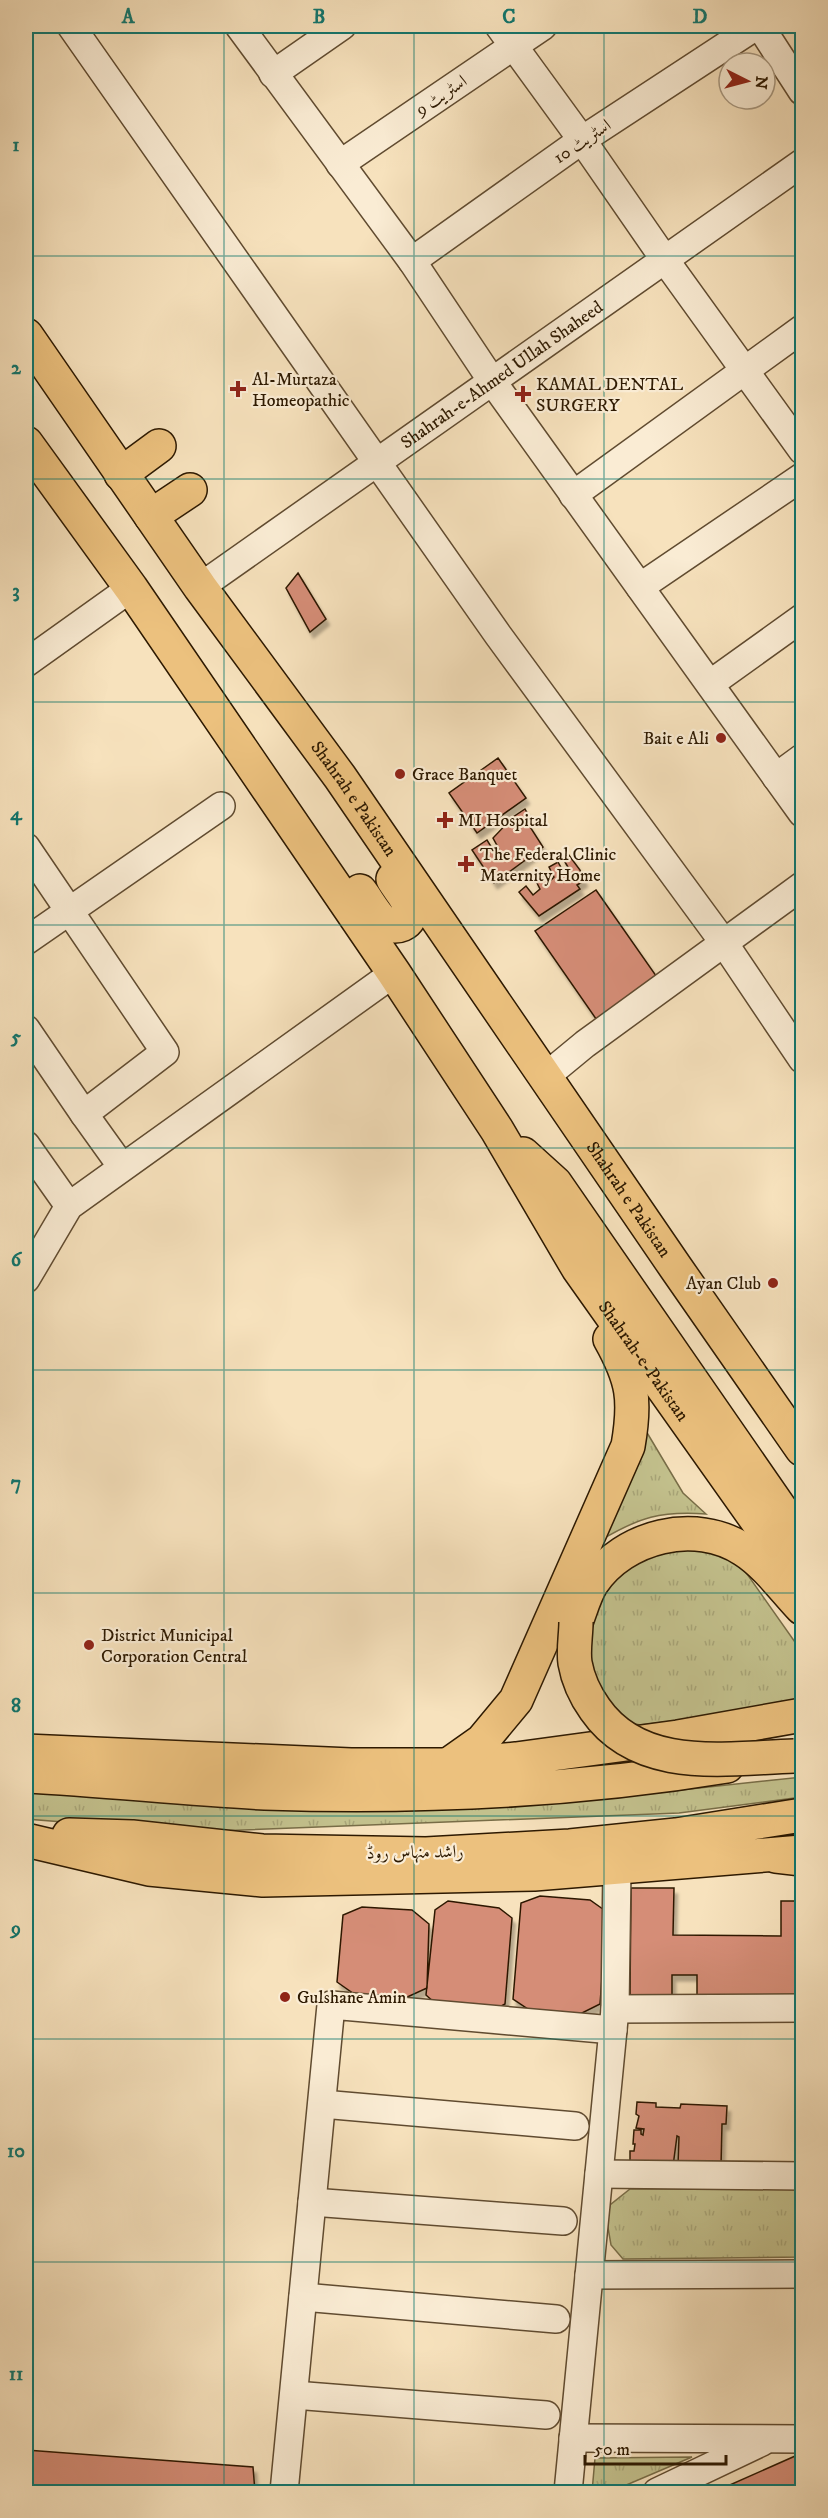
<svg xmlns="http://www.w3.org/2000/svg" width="828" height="2518" font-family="'IM FELL DW Pica',Amiri,serif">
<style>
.grass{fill:url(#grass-tufts);stroke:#786d47;stroke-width:1.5}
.building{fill:#d58d77;stroke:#2d1901;stroke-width:1.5;filter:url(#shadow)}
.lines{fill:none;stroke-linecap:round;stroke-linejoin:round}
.minor-casing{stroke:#604b30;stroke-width:30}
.major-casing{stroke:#2d1901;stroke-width:36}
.highway-casing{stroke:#2d1901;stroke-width:36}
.minor{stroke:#faecd4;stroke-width:27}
.major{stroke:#ecc17e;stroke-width:33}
.highway{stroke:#ecc17e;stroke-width:33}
.highway-bridge-casing{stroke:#2d1901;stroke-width:36;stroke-linecap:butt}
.highway-bridge{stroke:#ecc17e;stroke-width:33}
.grid{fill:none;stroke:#0f766e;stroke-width:1.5;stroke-opacity:0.55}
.poi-dot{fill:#8f2418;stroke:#faecd4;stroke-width:2}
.labels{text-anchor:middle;stroke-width:4.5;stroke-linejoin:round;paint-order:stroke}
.street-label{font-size:18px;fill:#2d1901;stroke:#faecd4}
.poi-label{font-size:18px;fill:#2d1901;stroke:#faecd4;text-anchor:start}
.neatline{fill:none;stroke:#0f766e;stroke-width:2}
.grid-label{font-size:20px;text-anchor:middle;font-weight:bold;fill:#0f766e}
</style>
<defs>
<pattern id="grass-tufts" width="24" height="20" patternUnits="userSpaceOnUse" patternTransform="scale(1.5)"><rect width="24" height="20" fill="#c3c18d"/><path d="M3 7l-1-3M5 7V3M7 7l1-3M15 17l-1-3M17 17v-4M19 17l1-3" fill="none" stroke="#a8a578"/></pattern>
<filter id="shadow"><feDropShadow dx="3.5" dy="6" stdDeviation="1.5" flood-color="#0004"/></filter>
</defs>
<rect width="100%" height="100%" fill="#f7e2bd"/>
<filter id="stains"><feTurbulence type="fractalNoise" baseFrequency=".00333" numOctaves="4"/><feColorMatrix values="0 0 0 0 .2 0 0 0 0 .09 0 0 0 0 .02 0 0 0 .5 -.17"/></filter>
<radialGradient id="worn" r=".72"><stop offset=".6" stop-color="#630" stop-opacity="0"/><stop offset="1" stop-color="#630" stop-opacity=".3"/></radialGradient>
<path class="grass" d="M646,1431l37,62 23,21c-46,-3 -66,3 -105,26z
M695,1543l45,21 62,88v53l-162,20 -17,-4 -21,-23 -14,-35 2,-32 17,-50 38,-29z
M802,1777v20l-123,16 -490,19 -163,-13v-29l562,10z
M630,2189h172v68l-179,2 -12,-14 -4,-23 3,-17z
M692,2457l-82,35h-18l3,-34z"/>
<path class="building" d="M298,573l28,46 -16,13 -24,-44z
M498,758l28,40 -49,35 -28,-40z
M525,809l4,7 -4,3 18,28 -49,36 -22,-33 15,-10 8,13 4,-4 -6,-11 20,-21z
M568,854l12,16 4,11 -7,4 3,4 -41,27 -20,-24 7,-6 7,9 7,-6 -5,-10 7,-5 6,9 6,-6 -5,-10 9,-5 5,9 5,-4 -6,-10z
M596,890l63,90 -58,46 -66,-95z
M631,1888h43l-1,47 108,1v-35h21v95l-105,-1v-20h-25v20h-42z
M540,1896l50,4 17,12 -7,92 -26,13 -40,-4 -21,-14 8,-96z
M448,1901l51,7 13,10 -7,86 -11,6 -58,-6 -10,-9 9,-85z
M362,1907l50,3 17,14 -2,64 -24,11 -46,-3 -20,-14 6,-67z
M637,2102l19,1v4l24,1 1,-4 46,2 -1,18h-4l-1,42 -43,-1 1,-28 -2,-1 -4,30 -43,-1v-14h4l1,-7h-2l1,-14h7v4l2,1 1,-6 -8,-1 3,-12 -3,-2z
M26,2450l227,17 2,25h-229z
M802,2453v39h-88z"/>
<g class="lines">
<g class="minor-casing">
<g id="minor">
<path d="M71,26l427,609 226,308 78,116"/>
<path d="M239,26l173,235 80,120 310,432"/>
<path d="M499,26l83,114 83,120 137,190"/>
<path d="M760,26l42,65"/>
<path d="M273,74l69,-48"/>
<path d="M340,164l203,-138"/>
<path d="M412,261l170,-121 174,-114"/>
<path d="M573,495l229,-166"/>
<path id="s1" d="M200,587l602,-424"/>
<path d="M640,587l162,-110"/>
<path d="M26,663l105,-75"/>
<path d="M710,684l92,-66"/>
<path d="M776,777l26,-19"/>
<path d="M26,847l139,205 -81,62 38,53"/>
<path d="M26,941l195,-135"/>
<path d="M26,1029l58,85"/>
<path d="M545,1077l40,-33 217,-158"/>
<path d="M26,1145l43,61"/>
<path d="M26,1279l43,-73 325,-233"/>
<path d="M615,2009l187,-1"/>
<path d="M322,2104l253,22"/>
<path d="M599,2174l203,2"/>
<path d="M312,2202l251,19"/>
<path d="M589,2275l213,-1"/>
<path d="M303,2297l253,22"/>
<path d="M294,2395l252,20"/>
<path d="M573,2438l229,1"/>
<path d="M284,2492l47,-487 282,25"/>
<path d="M568,2492l47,-483 2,-141"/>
<path d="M657,2492l105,-50"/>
</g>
</g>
<g class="major-casing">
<path id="major" d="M26,1751l325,14h97l68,-6 162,-22 124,-22
M26,1776c79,4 159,13 239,17 154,5 310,-2 462,-27
M69,1835l63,2 130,14 164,3 144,-8 106,-11 126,-20
M26,1840l123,29 114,11 271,-6 268,-22"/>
</g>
<g class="highway-casing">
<g id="highway">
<path id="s2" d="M26,335l174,252 140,190 336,491 126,181"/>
<path id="s3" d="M26,443l105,145 263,385 103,157 81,138 224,316"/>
<path d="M121,474l38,-28"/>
<path d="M151,516l39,-26"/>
<path d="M360,891c7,9 14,22 22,30 12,11 32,3 28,-13 -2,-10 -12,-20 -17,-29"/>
<path d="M523,1154l32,29 247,357"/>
<path d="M576,1622c5,-13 9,-28 16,-39 32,-47 103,-65 152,-33 22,14 40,39 58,58"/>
<path d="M448,1765l34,-24 34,-41 112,-254c8,-46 5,-66 -18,-107"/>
<path d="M776,1856l26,3"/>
</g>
</g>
<use href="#minor" class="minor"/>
<use href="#major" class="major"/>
<use href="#highway" class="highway"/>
<g class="highway-bridge-casing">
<path id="highway-bridge" d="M576,1622c0,13 -3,28 -1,41 3,17 10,32 20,46 45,65 131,49 199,47"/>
</g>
<use href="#highway-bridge" class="highway-bridge"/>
</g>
<path class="grid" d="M224,26v2466M414,26v2466M604,26v2466M26,256h776M26,479h776M26,702h776M26,925h776M26,1148h776M26,1370h776M26,1593h776M26,1816h776M26,2039h776M26,2262h776"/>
<g class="poi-dot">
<path d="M235 380h6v6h6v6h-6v6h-6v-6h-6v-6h6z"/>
<path d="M520 385h6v6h6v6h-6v6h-6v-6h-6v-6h6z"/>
<circle cx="721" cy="738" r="6"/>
<circle cx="400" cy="774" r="6"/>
<path d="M442 811h6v6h6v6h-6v6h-6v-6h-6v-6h6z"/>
<path d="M463 855h6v6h6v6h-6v6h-6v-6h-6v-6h6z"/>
<circle cx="773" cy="1283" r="6"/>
<circle cx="89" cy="1645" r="6"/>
<circle cx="285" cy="1997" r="6"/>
</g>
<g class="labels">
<g class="street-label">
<text transform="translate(441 95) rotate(-34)" y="6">اسٹریٹ 9</text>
<text transform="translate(582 141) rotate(-34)" y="6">اسٹریٹ 10</text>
<text dy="6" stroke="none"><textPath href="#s1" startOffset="369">Shahrah-e-Ahmed Ullah Shaheed</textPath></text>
<text dy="6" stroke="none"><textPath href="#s2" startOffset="568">Shahrah e Pakistan</textPath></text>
<text dy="6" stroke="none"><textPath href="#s2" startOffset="1054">Shahrah e Pakistan</textPath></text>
<text dy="6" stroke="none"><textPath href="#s3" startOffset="1107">Shahrah-e-Pakistan</textPath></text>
<text transform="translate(415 1852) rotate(-1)" y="6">راشد منہاس روڈ</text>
</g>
<g class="poi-label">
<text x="252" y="385">Al-Murtaza<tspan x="252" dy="21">Homeopathic</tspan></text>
<text x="536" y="390">KAMAL DENTAL<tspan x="536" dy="21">SURGERY</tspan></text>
<text x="709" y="744" text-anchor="end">Bait e Ali</text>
<text x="412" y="780">Grace Banquet</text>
<text x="458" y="826">MI Hospital</text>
<text x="480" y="860">The Federal Clinic<tspan x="480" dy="21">Maternity Home</tspan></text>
<text x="761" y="1289" text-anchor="end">Ayan Club</text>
<text x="101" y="1641">District Municipal<tspan x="101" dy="21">Corporation Central</tspan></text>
<text x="297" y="2003">Gulshane Amin</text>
</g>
</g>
<rect width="828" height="2518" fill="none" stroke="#f7e2bd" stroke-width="66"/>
<g transform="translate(747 81) rotate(96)"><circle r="28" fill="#faecd4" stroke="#a89880" stroke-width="1.5"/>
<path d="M0-4.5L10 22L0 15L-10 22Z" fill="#8f2418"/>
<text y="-9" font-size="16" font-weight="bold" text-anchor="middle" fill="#2d1901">N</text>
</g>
<path d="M585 2455v9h141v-9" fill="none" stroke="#2d1901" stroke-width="3"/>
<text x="594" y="2455" font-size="18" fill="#2d1901" stroke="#faecd4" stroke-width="4.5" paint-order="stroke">50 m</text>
<rect x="33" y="33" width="762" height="2452" class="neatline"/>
<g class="grid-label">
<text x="128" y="23">A</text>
<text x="319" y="23">B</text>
<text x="509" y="23">C</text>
<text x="700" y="23">D</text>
<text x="16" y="151">1</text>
<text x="16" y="374">2</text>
<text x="16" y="597">3</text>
<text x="16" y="820">4</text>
<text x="16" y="1043">5</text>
<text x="16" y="1266">6</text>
<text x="16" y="1489">7</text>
<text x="16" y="1712">8</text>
<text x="16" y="1935">9</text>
<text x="16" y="2157">10</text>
<text x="16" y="2380">11</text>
</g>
<rect width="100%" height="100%" filter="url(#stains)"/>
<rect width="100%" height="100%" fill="url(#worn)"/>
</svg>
